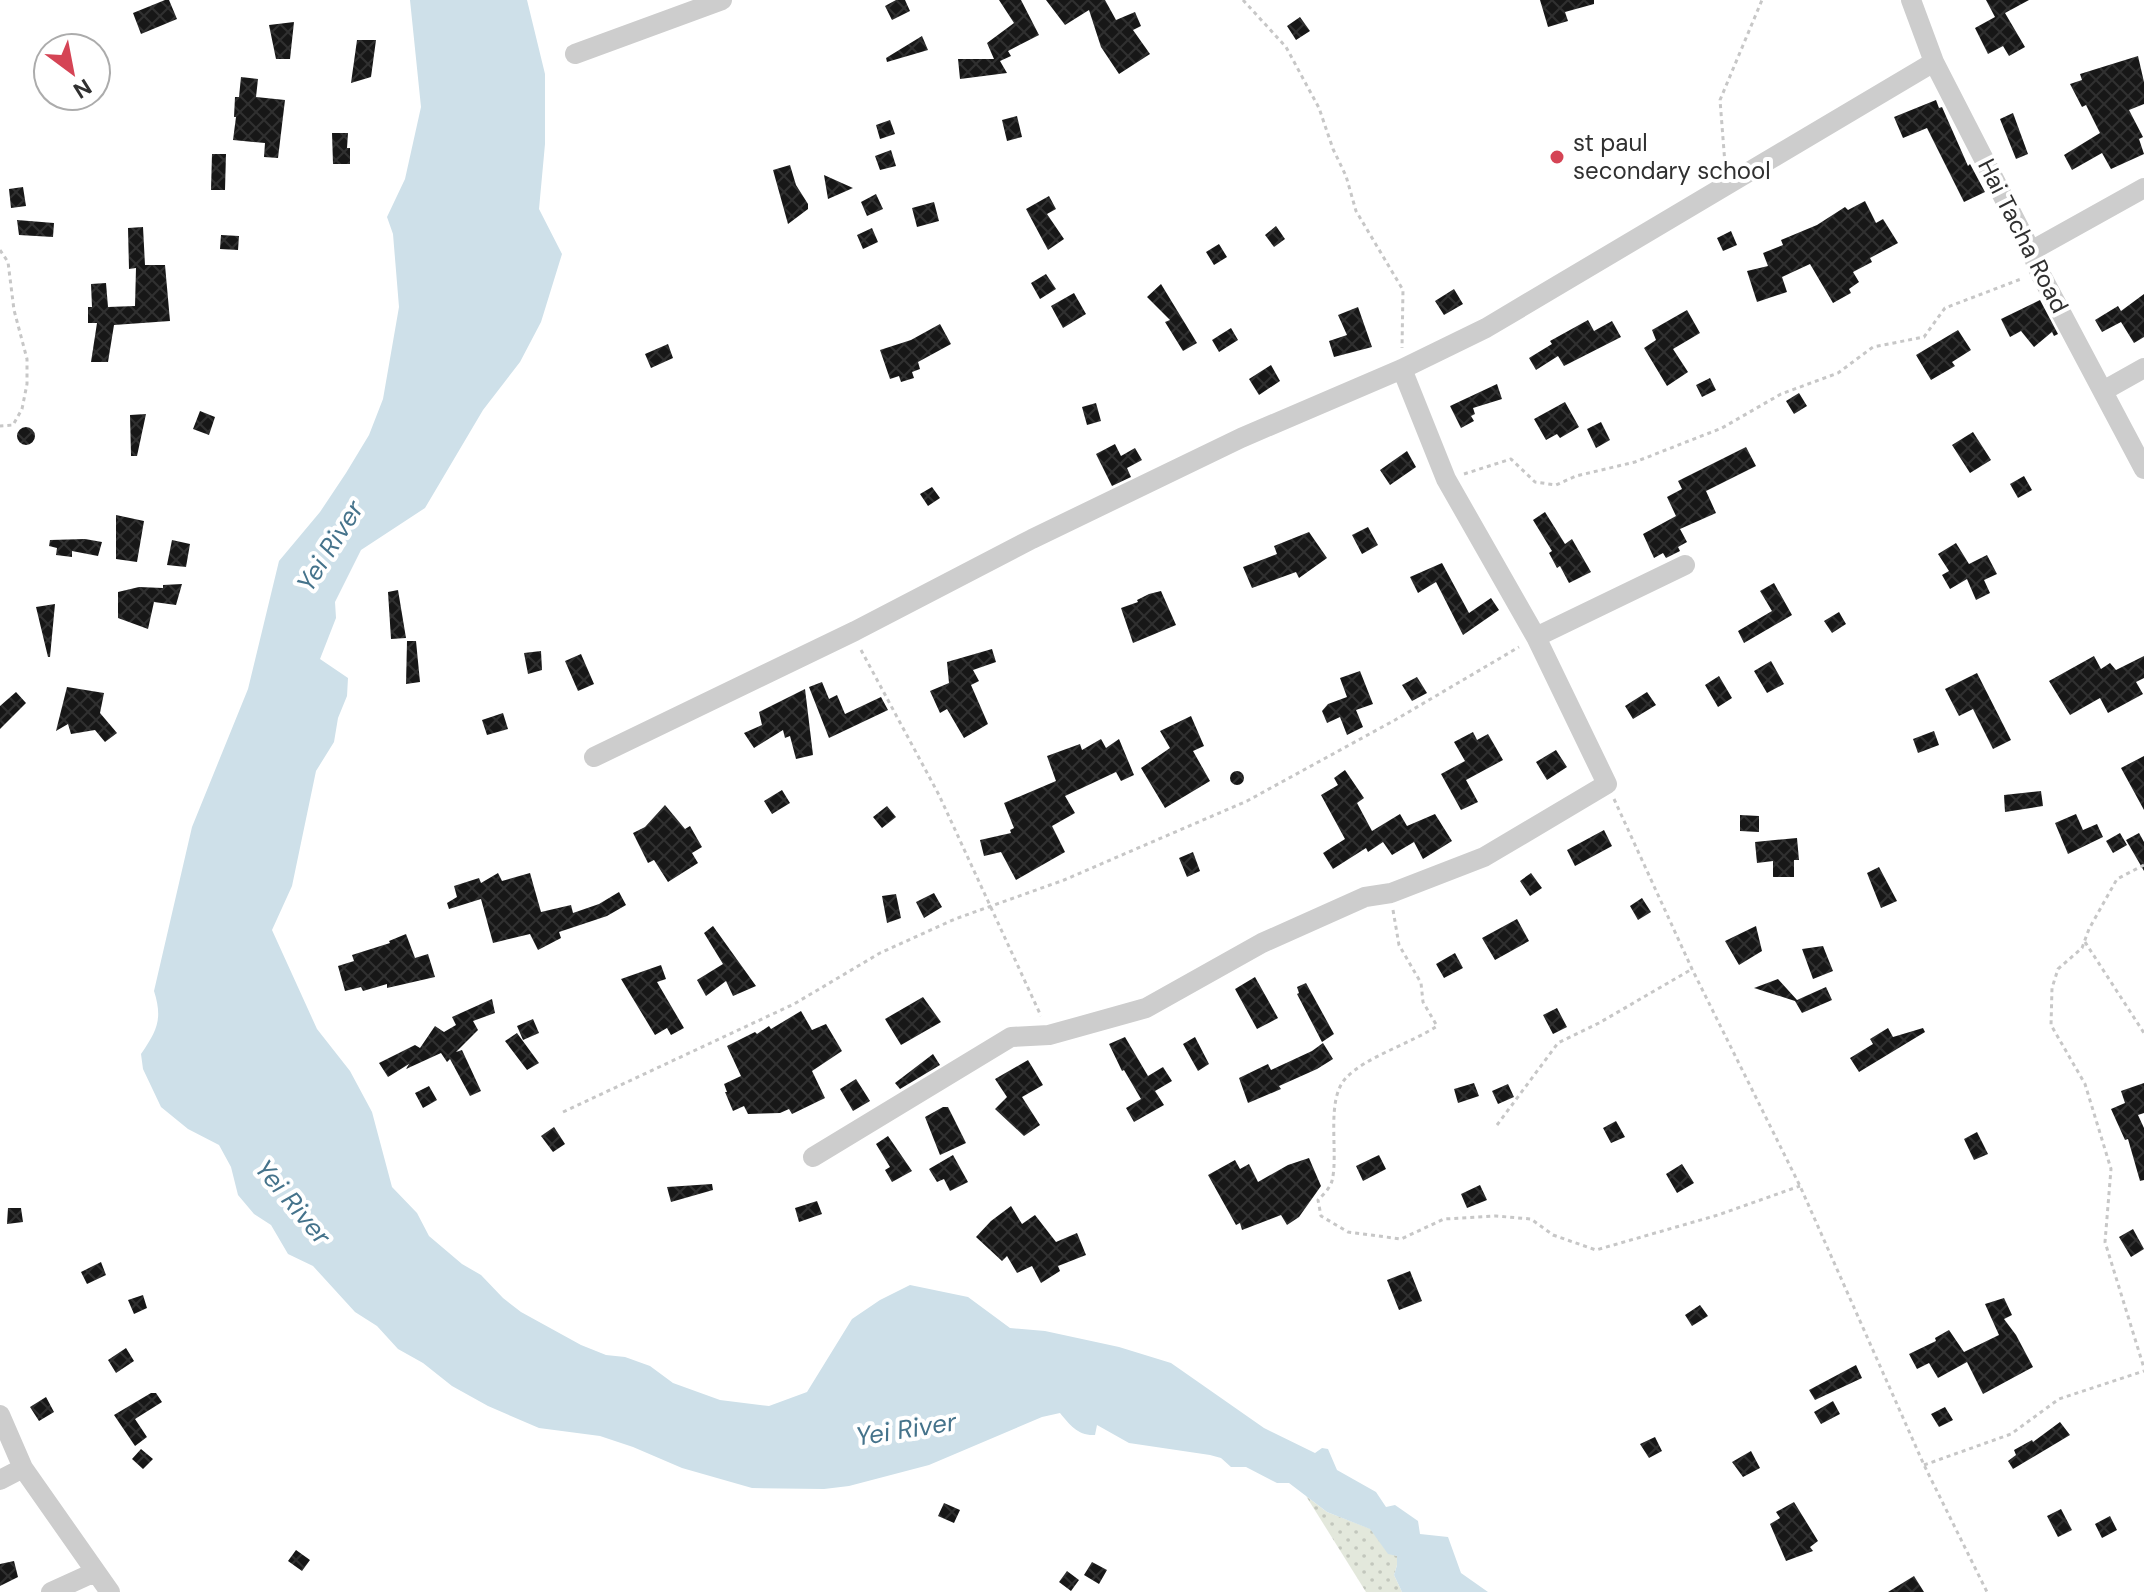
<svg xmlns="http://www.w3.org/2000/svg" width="2144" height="1592" font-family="'DM Sans',sans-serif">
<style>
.grass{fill:url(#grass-dots)}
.water{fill:#cee0e9}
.building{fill:url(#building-cross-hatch)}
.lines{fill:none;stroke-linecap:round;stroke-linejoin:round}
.path{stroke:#c7c7c7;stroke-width:3;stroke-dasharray:4 4;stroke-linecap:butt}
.minor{stroke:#cdcdcd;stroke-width:20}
.poi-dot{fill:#d54455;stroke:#fff;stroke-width:3}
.labels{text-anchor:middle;stroke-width:8;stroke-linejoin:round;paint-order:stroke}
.poi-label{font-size:24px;fill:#303030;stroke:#fff;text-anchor:start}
.street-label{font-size:24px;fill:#303030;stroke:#fff}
.water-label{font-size:26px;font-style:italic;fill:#45738b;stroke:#fff}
</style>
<defs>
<pattern id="grass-dots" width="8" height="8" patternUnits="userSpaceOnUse" patternTransform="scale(2)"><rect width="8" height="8" fill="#e3e8dc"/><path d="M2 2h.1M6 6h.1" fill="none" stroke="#c3c7bd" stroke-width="1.8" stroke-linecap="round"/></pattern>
<pattern id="building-cross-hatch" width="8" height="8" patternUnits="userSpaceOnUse" patternTransform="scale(2)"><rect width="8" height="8" fill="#171717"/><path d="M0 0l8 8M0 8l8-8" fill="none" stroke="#303030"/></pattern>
</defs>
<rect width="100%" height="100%" fill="#fff"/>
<path class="grass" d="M1306,1496l21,16 44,17 17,24 9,3v9l-3,10 8,17h-36z"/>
<path class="water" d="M410,0h117l18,74v70l-6,65 23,45 -21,68 -21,40 -37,48 -58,98 -64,42 -26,52 1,16 -16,41 28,19 -1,18 -9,22 -4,24 -18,29 -24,115 -20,44 45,99 33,42 22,41 20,75 25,26 12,23 33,28 19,11 22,23 18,14 60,33 25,10 19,2 25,9 23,17 47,17 49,6 38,-14 45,-73 28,-19 30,-15 58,12 42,31 35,3 74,16 52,16 93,65 51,25 7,-5 6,1 9,21 39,22 10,15 9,-2 23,16 2,13 28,3 13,36 27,19h-86l-8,-17 3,-10v-9l-9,-2 -18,-25 -43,-17 -38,-29h-12l-31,-16h-15l-10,-9 -11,-3 -81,-12 -32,-18 -2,10c-17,1 -25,-10 -35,-22l-18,4 -113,48 -80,21 -25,3 -72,-1 -70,-20 -49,-21 -33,-11 -61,-8 -51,-22 -36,-20 -29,-23 -25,-14 -21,-23 -22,-14 -42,-46 -25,-12 -17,-29 -17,-11 -16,-19 -7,-28 -12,-22 -31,-16 -27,-22 -18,-38 -2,-15c16,-23 22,-35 13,-63l38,-164 56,-138 31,-128 41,-49 26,-39 23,-38 14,-36 16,-92 -6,-73 -6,-17 18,-38 16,-72z"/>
<path class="building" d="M165,0h4l8,19 -36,15 -8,-21z
M896,0h9l5,11 -18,9 -7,-14z
M999,0h22l18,35 -31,16 3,5 -11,5 7,12 -47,6 -2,-20h36l-7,-16 27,-20z
M1046,0h59l11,20 19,-8 6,14 -8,4 17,24 -31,20 -18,-27 -12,-37 -24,15z
M1540,0h54v4l-29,8 3,9 -20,6z
M1986,0h43l-24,13 20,34 -16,9 -6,-10 -15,8 -13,-26 20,-11z
M1300,17l10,14 -14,9 -9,-14z
M294,22l-4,37h-14l-7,-34z
M922,36l6,14 -41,12 -1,-4z
M357,40h19l-5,37 -20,6z
M2138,56l6,26v22l-15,6 14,27 -4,2 5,15 -33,15 -9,-16 -30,17 -8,-15 36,-22 -14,-28 -4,2 -12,-23 12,-4 -2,-6z
M241,77l17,2 -2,18 29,3 -7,58 -14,-1 1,-14 -32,-3 3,-23h-2l1,-20h4z
M1936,100l3,8 3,-1 26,59 2,-2 15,28 -21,10 -37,-74 -24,10 -9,-21z
M2013,113l15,41 -12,5 -16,-40z
M1017,116l5,21 -15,4 -5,-21z
M890,120l5,14 -15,5 -4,-14z
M332,133h16l-1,15h3v16h-17z
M891,150l5,16 -16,4 -5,-14z
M212,154h14l-1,36h-14z
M790,165l6,20 12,19v5l-20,15 -15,-54z
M824,175l29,13 -25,11z
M23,187l3,19 -15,2 -2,-19z
M876,194l7,15 -16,7 -6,-14z
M1049,196l7,13 -9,5 17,25 -16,11 -22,-41z
M1865,201l11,22 7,-4 15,24 -28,15 2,4 -19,10 6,10 -10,7 2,4 -18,10 -23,-39 -28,13 5,15 -30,10 -10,-31 21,-5 -5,-13 20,-8 -2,-5 36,-15 28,-18 3,3z
M934,202l5,19 -22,6 -5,-19z
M17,220l37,3 -1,14 -34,-2z
M1276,226l9,13 -11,8 -9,-12z
M143,227l2,38h20l5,56 -56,4 -6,37h-17l6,-39h-9v-16h4l-1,-23 15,-1 2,24 27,-1 1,-38 -7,1 -1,-41z
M872,228l6,14 -15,7 -6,-14z
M1731,231l6,14 -14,6 -6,-13z
M221,235l18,1 -1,14 -18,-1z
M1219,244l8,13 -13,8 -8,-13z
M1046,274l10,15 -16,10 -9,-16z
M1161,284l36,59 -14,8 -18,-29 5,-2 -23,-23z
M1454,289l9,15 -19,11 -9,-14z
M1074,293l12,21 -23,14 -12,-22z
M2144,294v43l-10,6 -13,-21 -19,10 -7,-12 23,-14 3,5z
M2040,300l18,34 -4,2 -2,-4 -18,15 -13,-16 -11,6 -9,-18z
M1358,307l14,40 -38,10 -5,-16 18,-6 -9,-20z
M1687,310l13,23 -27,16 15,23 -21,14 -23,-38 12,-8 -4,-10z
M1588,320l6,11 18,-10 9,16 -57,29 -6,-10 -22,14 -7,-12 23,-14 -2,-3z
M940,324l11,20 -33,18 2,7 -8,3 2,6 -13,4 -2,-6 -9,3 -10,-29 31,-10z
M1231,328l7,12 -19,12 -7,-12z
M1958,330l13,20 -19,12 3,4 -24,14 -15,-25z
M668,344l5,14 -22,10 -6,-14z
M1271,365l9,16 -21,14 -10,-16z
M1710,378l6,12 -14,7 -6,-12z
M1497,384l5,15 -29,9 2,6 -4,2 3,5 -13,7 -11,-22z
M1799,393l8,13 -13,8 -8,-13z
M1565,402l14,25 -19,11 -3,-4 -11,6 -12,-21z
M1096,403l5,18 -14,4 -5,-18z
M200,411l15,6 -6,18 -16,-6z
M146,414l-9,42h-6l-1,-41z
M1601,422l9,18 -14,8 -9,-19z
M17 436a9 9 0 1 1 18 0a9 9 0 1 1-18 0Z
M1973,432l18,28 -21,13 -18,-28z
M1115,444l6,12 14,-8 7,12 -15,8 4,9 -19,9 -16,-32z
M1746,447l10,19 -50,25 10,22 -36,16 7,13 -9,5 2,4 -14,7 -3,-5 -9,5 -11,-24 33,-18 -9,-19 15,-8 -4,-8z
M1407,451l9,16 -26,18 -10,-15z
M2024,476l8,14 -14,8 -8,-14z
M932,487l8,11 -12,8 -8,-12z
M1545,512l20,32 7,-5 19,33 -22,11 -9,-17 -3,2 -8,-15 3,-2 -19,-31z
M116,515l28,6 -7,41 -21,-3z
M1368,527l10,18 -16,9 -10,-19z
M1309,532l18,26 -28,20 -3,-6 -44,16 -9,-21 34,-13 -3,-8z
M85,539l17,3 -4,14 -26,-5v6l-16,-2 1,-7 -8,-2 1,-6z
M172,540l18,4 -4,23 -19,-2z
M1956,543l13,21 18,-9 10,19 -13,6 6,13 -14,7 -9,-21 -17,10 -8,-14 7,-4 -11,-17z
M1442,563l27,50 22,-15 8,12 -36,25 -27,-53 -18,11 -8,-16z
M1774,583l18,32 -48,28 -6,-12 34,-20 -12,-20z
M182,584l-6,21 -22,-3 -6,27 -30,-11v-26l21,-5 24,1v-3z
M398,590l8,48 -15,1 -3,-47z
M1161,591l15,34 -43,18 -12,-35 17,-6 -1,-2 12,-6z
M55,604l-5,53h-2l-12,-50z
M1839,612l7,12 -14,9 -8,-12z
M407,641h9l4,41 -14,2z
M992,649l4,13 -23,8 6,11 -8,4 17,39 -24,14 -17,-29 -7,4 -10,-22 19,-8 -2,-21z
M541,651l1,19 -14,4 -4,-21z
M581,654l13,30 -16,7 -13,-30z
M2094,656l7,13 9,-6 6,7 28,-14v22l-8,4 7,12 -35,19 -8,-15 -30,17 -21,-34z
M1771,661l13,23 -17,9 -13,-22z
M1360,671l13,33 -17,6 7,17 -16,8 -7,-18 -13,6 -5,-12 6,-7 19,-7 -7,-19z
M1977,673l34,67 -18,9 -20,-40 -14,7 -14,-27z
M1719,676l13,22 -14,9 -13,-22z
M1417,677l10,16 -15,8 -10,-16z
M822,682l7,17 8,-4 8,19 36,-17 7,13 -59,28 -20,-51z
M67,687l37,6 -4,20 17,20 -12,9 -10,-12 -24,4 -3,-10 -12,7z
M805,689l8,66 -17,4 -6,-23 -5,2 -2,-8 -29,18 -10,-15 18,-8 -3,-13z
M16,692l10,11 -26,26v-23z
M1647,692l9,13 -23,14 -8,-13z
M503,713l5,16 -21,6 -5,-15z
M1191,716l13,30 -11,5 17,30 -45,27 -24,-40 29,-20 -10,-17z
M1934,731l5,14 -21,8 -5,-14z
M1473,732l4,8 11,-6 15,26 -37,20 12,22 -17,8 -20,-36 24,-13 -11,-19z
M1101,739l5,9 13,-9 15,36 -13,6 -5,-9 -51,24 10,17 -23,13 13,26 -49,28 -15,-28 -17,4 -4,-16 31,-7 -1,-3 4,-2 -10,-25 52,-22 -9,-25 33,-12 2,6z
M1556,750l11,17 -20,13 -11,-18z
M2144,756v54l-23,-42z
M1345,770l19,28 -7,5 15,28 28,-17 7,12 28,-12 17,27 -29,18 -9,-17 -22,13 -9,-13 -15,10 -2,-4 -33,21 -10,-16 22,-14 -24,-44 17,-10 -4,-7z
M1230 778a7 7 0 1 1 14 0a7 7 0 1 1-14 0Z
M782,790l8,13 -18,11 -8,-13z
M2041,791l2,15 -38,6 -1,-17z
M665,805l20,24 5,-3 12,21 -10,6 6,10 -30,19 -14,-22 -6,3 -15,-30 12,-6z
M887,806l9,11 -14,11 -9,-11z
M2076,814l7,16 14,-6 6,13 -35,17 -13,-31z
M1740,815l19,1v16l-19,-1z
M1604,830l8,16 -37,20 -8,-16z
M2120,833l7,12 -14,8 -7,-12z
M2139,833l5,9v29l-18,-31z
M1797,838l2,22h-5v17h-21v-16l-16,2 -2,-21z
M1193,852l7,19 -13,6 -8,-19z
M1879,867l18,34 -16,7 -14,-35z
M498,873l4,8 28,-8 11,39 30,-7 2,8 26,-9 20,-12 7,13 -19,11 -48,16 2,6 -23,12 -8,-16 -37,9 -12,-44 -32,10 -2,-6 10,-6 -3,-11 25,-8 2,5z
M1531,873l11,15 -12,8 -10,-15z
M934,893l8,14 -18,11 -8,-16z
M896,894l5,24 -14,5 -5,-27z
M1642,898l9,14 -13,8 -8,-14z
M1517,919l12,22 -34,19 -13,-22z
M713,926l43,60 -23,10 -7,-15 -20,15 -9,-16 26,-16 -19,-31z
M1756,926l6,25 -23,14 -14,-24z
M406,934l9,24 13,-4 7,23 -48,11v-4l-24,7 -2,-4 -16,4 -7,-25 16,-5 -2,-6 38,-12 -1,-2z
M1823,946l10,25 -20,8 -11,-30z
M1455,953l8,15 -19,10 -8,-14z
M661,965l5,14 -9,3 27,46 -13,7 -4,-7 -12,7 -34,-56z
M1255,977l23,41 -21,11 -22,-40z
M1778,979l19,21 29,-13 6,13 -30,13 -7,-12 -41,-13z
M1306,983l28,51 -12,8 -25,-48 2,-1 -2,-6z
M923,997l18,25 -40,23 -16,-26z
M492,999l3,14 -22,8 5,9 -22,22 6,-2 19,41 -11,5 -20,-37 -3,3 -6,-9 -35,16 3,-5 -21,13 -9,-14 36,-18 5,3 15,-22 9,6 12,-7 -4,-8z
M1557,1008l10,19 -14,7 -10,-19z
M801,1011l11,19 14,-6 16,27 -30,20 13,27 -33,16 -3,-5 -9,4 -32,1 -4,-8 -11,5 -8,-19h2l-3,-8 17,-8 -14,-30 28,-14 2,2 12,-8 2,3z
M533,1019l6,14 -16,7 -6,-14z
M1888,1028l5,9 30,-9 2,4 -66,40 -9,-14 23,-14 -3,-5z
M517,1033l22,30 -12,7 -22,-29z
M1125,1037l23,39 15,-9 9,14 -17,10 9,14 -30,17 -8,-14 15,-9 -17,-29 -2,1 -13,-27z
M1195,1037l14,27 -11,7 -15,-27z
M1323,1043l10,16 -16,10 -38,17 2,3 -33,14 -9,-25 29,-14 3,6 41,-19z
M933,1054l7,11 -40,24 -5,-6z
M1028,1060l15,25 -21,12 18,28 -16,11 -29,-27 12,-12 -12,-18z
M856,1079l14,22 -17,10 -13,-22z
M1474,1083l5,13 -21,7 -4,-14z
M2144,1083v30l-6,2 6,13v52l-4,1 -12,-42 -3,1 -14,-31 14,-6 -4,-12z
M1508,1084l6,13 -16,7 -6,-13z
M429,1086l8,14 -14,8 -8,-15z
M943,1107h5l18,36 -26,12 -15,-38z
M1616,1121l9,16 -14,6 -8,-15z
M554,1127l11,17 -12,8 -12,-16z
M1977,1132l11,22 -14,6 -10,-21z
M888,1136l24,35 -20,11 -7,-12 5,-3 -14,-23z
M953,1155l15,27 -18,9 -6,-12 -7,3 -8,-13z
M1379,1155l7,14 -23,12 -7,-15z
M1309,1158l12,28 -22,31 -12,8 -6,-10 -39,15 -2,-7 -4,2 -28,-50 27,-15 5,9 9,-5 9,18 30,-17z
M1682,1164l12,19 -17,10 -11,-19z
M712,1184l1,6 -42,12 -4,-15z
M1480,1185l7,15 -20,8 -6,-14z
M817,1201l5,13 -23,8 -4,-14z
M1011,1206l11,18 13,-9 21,27 21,-9 9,22 -28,11 2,5 -19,12 -9,-17 -15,7 -10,-17 -5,5 -26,-24 15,-16z
M8,1208h13l2,14 -16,2z
M2133,1229l11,20 -13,8 -12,-20z
M101,1262l5,13 -19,9 -6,-12z
M1410,1271l12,30 -23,9 -12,-30z
M143,1295l4,13 -13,6 -6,-14z
M2004,1298l8,17 -8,4 12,16 17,32 -50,27 -16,-32 -29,16 -9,-15 -12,6 -8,-15 27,-13 -1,-3 14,-8 15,22 35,-17 -14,-31z
M1700,1305l8,11 -16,10 -7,-11z
M126,1348l8,13 -18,12 -8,-13z
M1856,1365l6,13 -47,22 -6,-10z
M151,1393h5l6,9 -27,17 12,18 -12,9 -21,-31z
M46,1397l8,15 -15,9 -9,-14z
M1833,1401l7,13 -19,10 -7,-12z
M1945,1407l8,13 -14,7 -8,-13z
M2060,1422l10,13 -57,34 -5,-8 8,-6 -2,-5 18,-10 1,2z
M1655,1437l7,14 -13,7 -9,-14z
M141,1449l12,10 -10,10 -11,-10z
M1751,1451l9,17 -17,9 -11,-15z
M1794,1502l24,39 -8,6 3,4 -27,10 -16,-37 10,-6 -4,-6z
M944,1503l16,7 -6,13 -16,-7z
M2061,1509l11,21 -14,7 -11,-21z
M2110,1516l7,14 -15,8 -7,-14z
M296,1550l14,10 -8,11 -14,-10z
M14,1561l4,16 -18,9v-22z
M1092,1562l15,8 -8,14 -15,-9z
M1067,1571l12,9 -8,11 -12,-9z
M1914,1576l10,16h-36z"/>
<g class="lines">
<path class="path" d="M1243,0l43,47 33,61 14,41 13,27 10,35 47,79 -1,58
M1725,164l-5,-64 42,-100
M0,250l8,12 6,48 13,49v25l-5,25 -9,16 -13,1
M1464,474l47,-15 24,23 21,3 20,-9 59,-14 87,-34 59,-34 57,-21 35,-26 51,-10 21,-29 76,-29
M861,650l78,145 102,221
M1614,799l78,170 108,217 124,279 63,127
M2144,865l-27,14 -28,50 -7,19 -24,21 -6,19 -1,37 34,59 26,85 -6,73 39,126
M1393,910l6,35 22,38 2,19 14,24c-25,17 -72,31 -91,52 -21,22 -7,75 -14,103 -2,7 -9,14 -14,19l3,16 27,16 53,7 43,-20 52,-3 35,3 22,16 43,15 122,-35 82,-29
M2085,942l59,91
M563,1112l231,-108 86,-51 75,-34 109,-39 183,-79 148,-81 124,-73
M1497,1125l61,-82 41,-20 93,-54
M1924,1465l87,-31 48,-35 85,-28"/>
<path class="minor" d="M1911,0l23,62 97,189 9,22 104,196
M575,54l147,-54
M2031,251l113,-63
M2103,391l41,-23
M1536,637l149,-72
M594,757l261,-126 177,-92 209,-101 161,-69 84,-41 448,-266
M813,1157l198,-120 38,-2 97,-27 116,-65 103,-46 26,-4 93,-36 123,-73 -71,-147 -90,-158 -44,-110
M0,1415l23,53 87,124
M0,1480l23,-12
M51,1592l44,-20"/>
</g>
<circle class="poi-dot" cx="1557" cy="157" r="8"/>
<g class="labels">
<g class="poi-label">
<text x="1573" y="151">st paul<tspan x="1573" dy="28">secondary school</tspan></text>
</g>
<g class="street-label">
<text transform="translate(2023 236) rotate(63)" y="8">Hai Tacha Road</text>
</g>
<g class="water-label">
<text transform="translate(330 546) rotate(-58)" y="9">Yei River</text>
<text transform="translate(293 1202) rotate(50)" y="9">Yei River</text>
<text transform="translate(906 1429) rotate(-9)" y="9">Yei River</text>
</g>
</g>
<g transform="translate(72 72) rotate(148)"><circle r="38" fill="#ffffff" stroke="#acacac" stroke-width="2"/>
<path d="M0-6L14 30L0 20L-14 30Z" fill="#d54455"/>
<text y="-12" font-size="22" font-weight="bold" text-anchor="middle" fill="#303030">N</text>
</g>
</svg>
